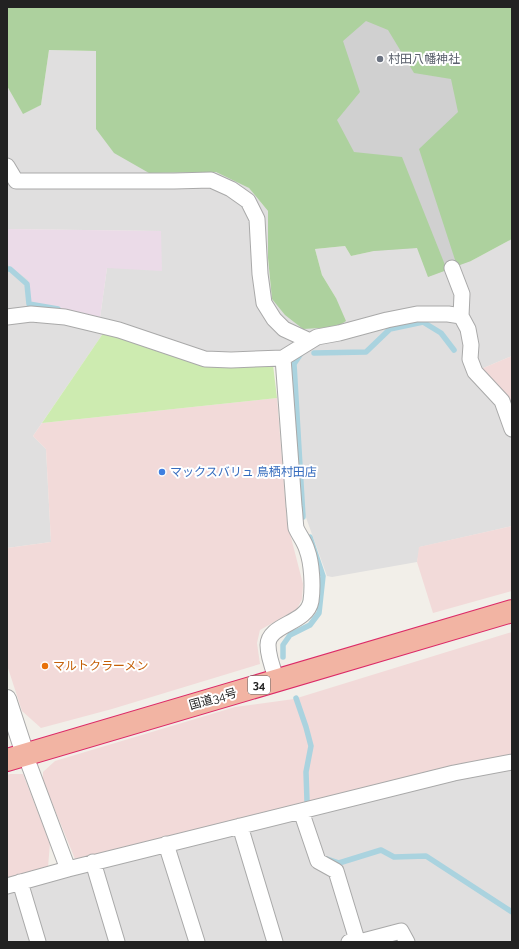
<svg xmlns="http://www.w3.org/2000/svg" width="519" height="949" font-family="Raleway,'Noto Sans JP',sans-serif">
<style>
.residential{fill:#e0dfdf}
.commercial{fill:#f2dad9}
.industrial{fill:#ebdbe8}
.religious{fill:#d0d0d0}
.grass{fill:#cdebb0}
.forest{fill:#add19e}
.lines{fill:none;stroke-linecap:round;stroke-linejoin:round}
.stream{stroke:#aad3df;stroke-width:5.5}
.minor-casing{stroke:#a9a9a9;stroke-width:17}
.tertiary-casing{stroke:#a9a9a9;stroke-width:20}
.trunk-casing{stroke:#dc2a67;stroke-width:24}
.minor{stroke:#fff;stroke-width:15}
.tertiary{stroke:#fff;stroke-width:18}
.trunk{stroke:#f2b4a3;stroke-width:22}
.worship-dot{fill:#6b7280;stroke:#fff;stroke-width:1.5}
.shop-dot{fill:#3f7fe0;stroke:#fff;stroke-width:1.5}
.food-dot{fill:#e8710a;stroke:#fff;stroke-width:1.5}
.labels{text-anchor:middle;stroke-width:4;stroke-linejoin:round;paint-order:stroke}
.shield{fill:#fff;stroke:#646464;stroke-width:1}
.shield-label{font-size:11px;font-weight:bold;fill:#222}
.worship-label{font-size:12px;fill:#5b616d;stroke:#fff;text-anchor:start}
.shop-label{font-size:12px;fill:#366cbe;stroke:#fff;text-anchor:start}
.food-label{font-size:12px;fill:#c56008;stroke:#fff;text-anchor:start}
.street-label{font-size:12px;fill:#222;stroke:#fff}
</style>
<rect width="100%" height="100%" fill="#f2efe9"/>
<path class="residential" d="M49,50l47,1 153,137 19,23v47l4,41 64,-1 -14,-23 -7,-26 30,-3 6,10 23,-5 44,-3 10,29 43,-16 41,-22v117l-31,13 31,41v116l-92,21 -3,15 -85,15 -5,-1 -23,-64 -8,-152 -12,-9 -77,1 -107,-34 7,-50 54,-37 -154,-2v-143l16,27 18,-8z
M7,264l97,68 -71,104 13,13 5,93 -44,6z
M512,769v173h-505v-49l61,-17 396,-98z"/>
<path class="commercial" d="M512,356v54l-31,-41z
M277,398l10,124 16,62 -1,15 -5,10 -37,21 -3,13 3,21 -148,45 -71,19 -19,-17 -15,-46v-117l44,-6 -5,-93 -13,-13 9,-13z
M512,526v65l-79,22 -16,-51 2,-15z
M512,632v124l-59,12 -378,91 -32,-78v-9l12,-11 180,-54 59,-8z
M10,774h13l27,69 -2,24 -41,11v-103z"/>
<path class="industrial" d="M7,229l154,2 1,40 -55,-3 -7,50 -69,-11 -3,-27 -21,-16z"/>
<path class="religious" d="M246,7h216l9,254 -43,16 -10,-29 -44,3z"/>
<path class="grass" d="M104,332l169,33 4,33 -235,25z"/>
<path class="forest" d="M7,7h505v232l-41,22 -14,5 -38,-117 39,-37 -7,-33 -37,-6 -26,-43 -22,-9 -23,20 17,51 -23,28 17,32 48,5 45,113 -19,7 -11,-29 -43,3 -23,5 -6,-10 -30,3 7,26 14,23 10,23 -9,6 -34,2 -18,-14 -13,-16 -4,-41v-47l-19,-23 -33,-16 -67,1 -35,-20 -18,-24v-78l-47,-1 -8,55 -18,9 -16,-28z"/>
<g class="lines">
<path class="stream" d="M7,269h3l17,15 2,20 29,5
M302,352l-8,12 9,153
M314,353l52,-1 24,-23 33,-7 18,11 13,17
M283,657v-12l7,-10 20,-10 9,-12 4,-37 -13,-39
M296,698l10,29 5,19 -5,26 1,29
M327,859l12,4 42,-13 13,7 32,-1 86,56"/>
<g class="minor-casing">
<path id="minor" d="M7,166l9,15h158l37,-1 20,9 17,12 9,18 3,55 4,29 10,16 10,10 26,12
M452,268l10,26 -1,22 7,13 3,16 -1,14 5,13 27,29 10,28
M7,317l24,-3 34,3 54,13 86,29 26,1 52,-2 34,-21 22,-4 48,-13 30,-6h31l13,2
M277,680c-4,-11 -9,-23 -9,-35 0,-21 39,-21 43,-44 2,-14 1,-38 -4,-51 -2,-8 -8,-15 -11,-22 -1,-7 -1,-15 -2,-22l-11,-148
M25,754l43,115
M301,811l17,50 18,10 21,69 -8,2
M240,826l35,116
M166,844l31,98
M93,862l24,80
M20,882l18,60
M7,886l61,-17 386,-96 58,-11
M357,940l6,1 38,-10 6,11"/>
</g>
<g class="tertiary-casing">
<path id="tertiary" d="M7,699l18,55"/>
</g>
<g class="trunk-casing">
<path id="trunk" d="M7,760l505,-149"/>
</g>
<use href="#minor" class="minor"/>
<use href="#tertiary" class="tertiary"/>
<use href="#trunk" class="trunk"/>
</g>
<circle class="worship-dot" cx="380" cy="59" r="4"/>
<circle class="shop-dot" cx="162" cy="472" r="4"/>
<circle class="food-dot" cx="45" cy="666" r="4"/>
<g class="labels">
<rect class="shield" x="248" y="676" width="22" height="18" rx="3"/>
<g class="shield-label">
<text x="259" y="689">34</text>
</g>
<g class="worship-label">
<text x="388" y="63">村田八幡神社</text>
</g>
<g class="shop-label">
<text x="170" y="476">マックスバリュ 鳥栖村田店</text>
</g>
<g class="food-label">
<text x="53" y="670">マルトクラーメン</text>
</g>
<g class="street-label">
<text transform="translate(213 699) rotate(-16)" y="4">国道34号</text>
</g>
</g>
<rect width="519" height="949" fill="none" stroke="#222222" stroke-width="16"/>
</svg>
